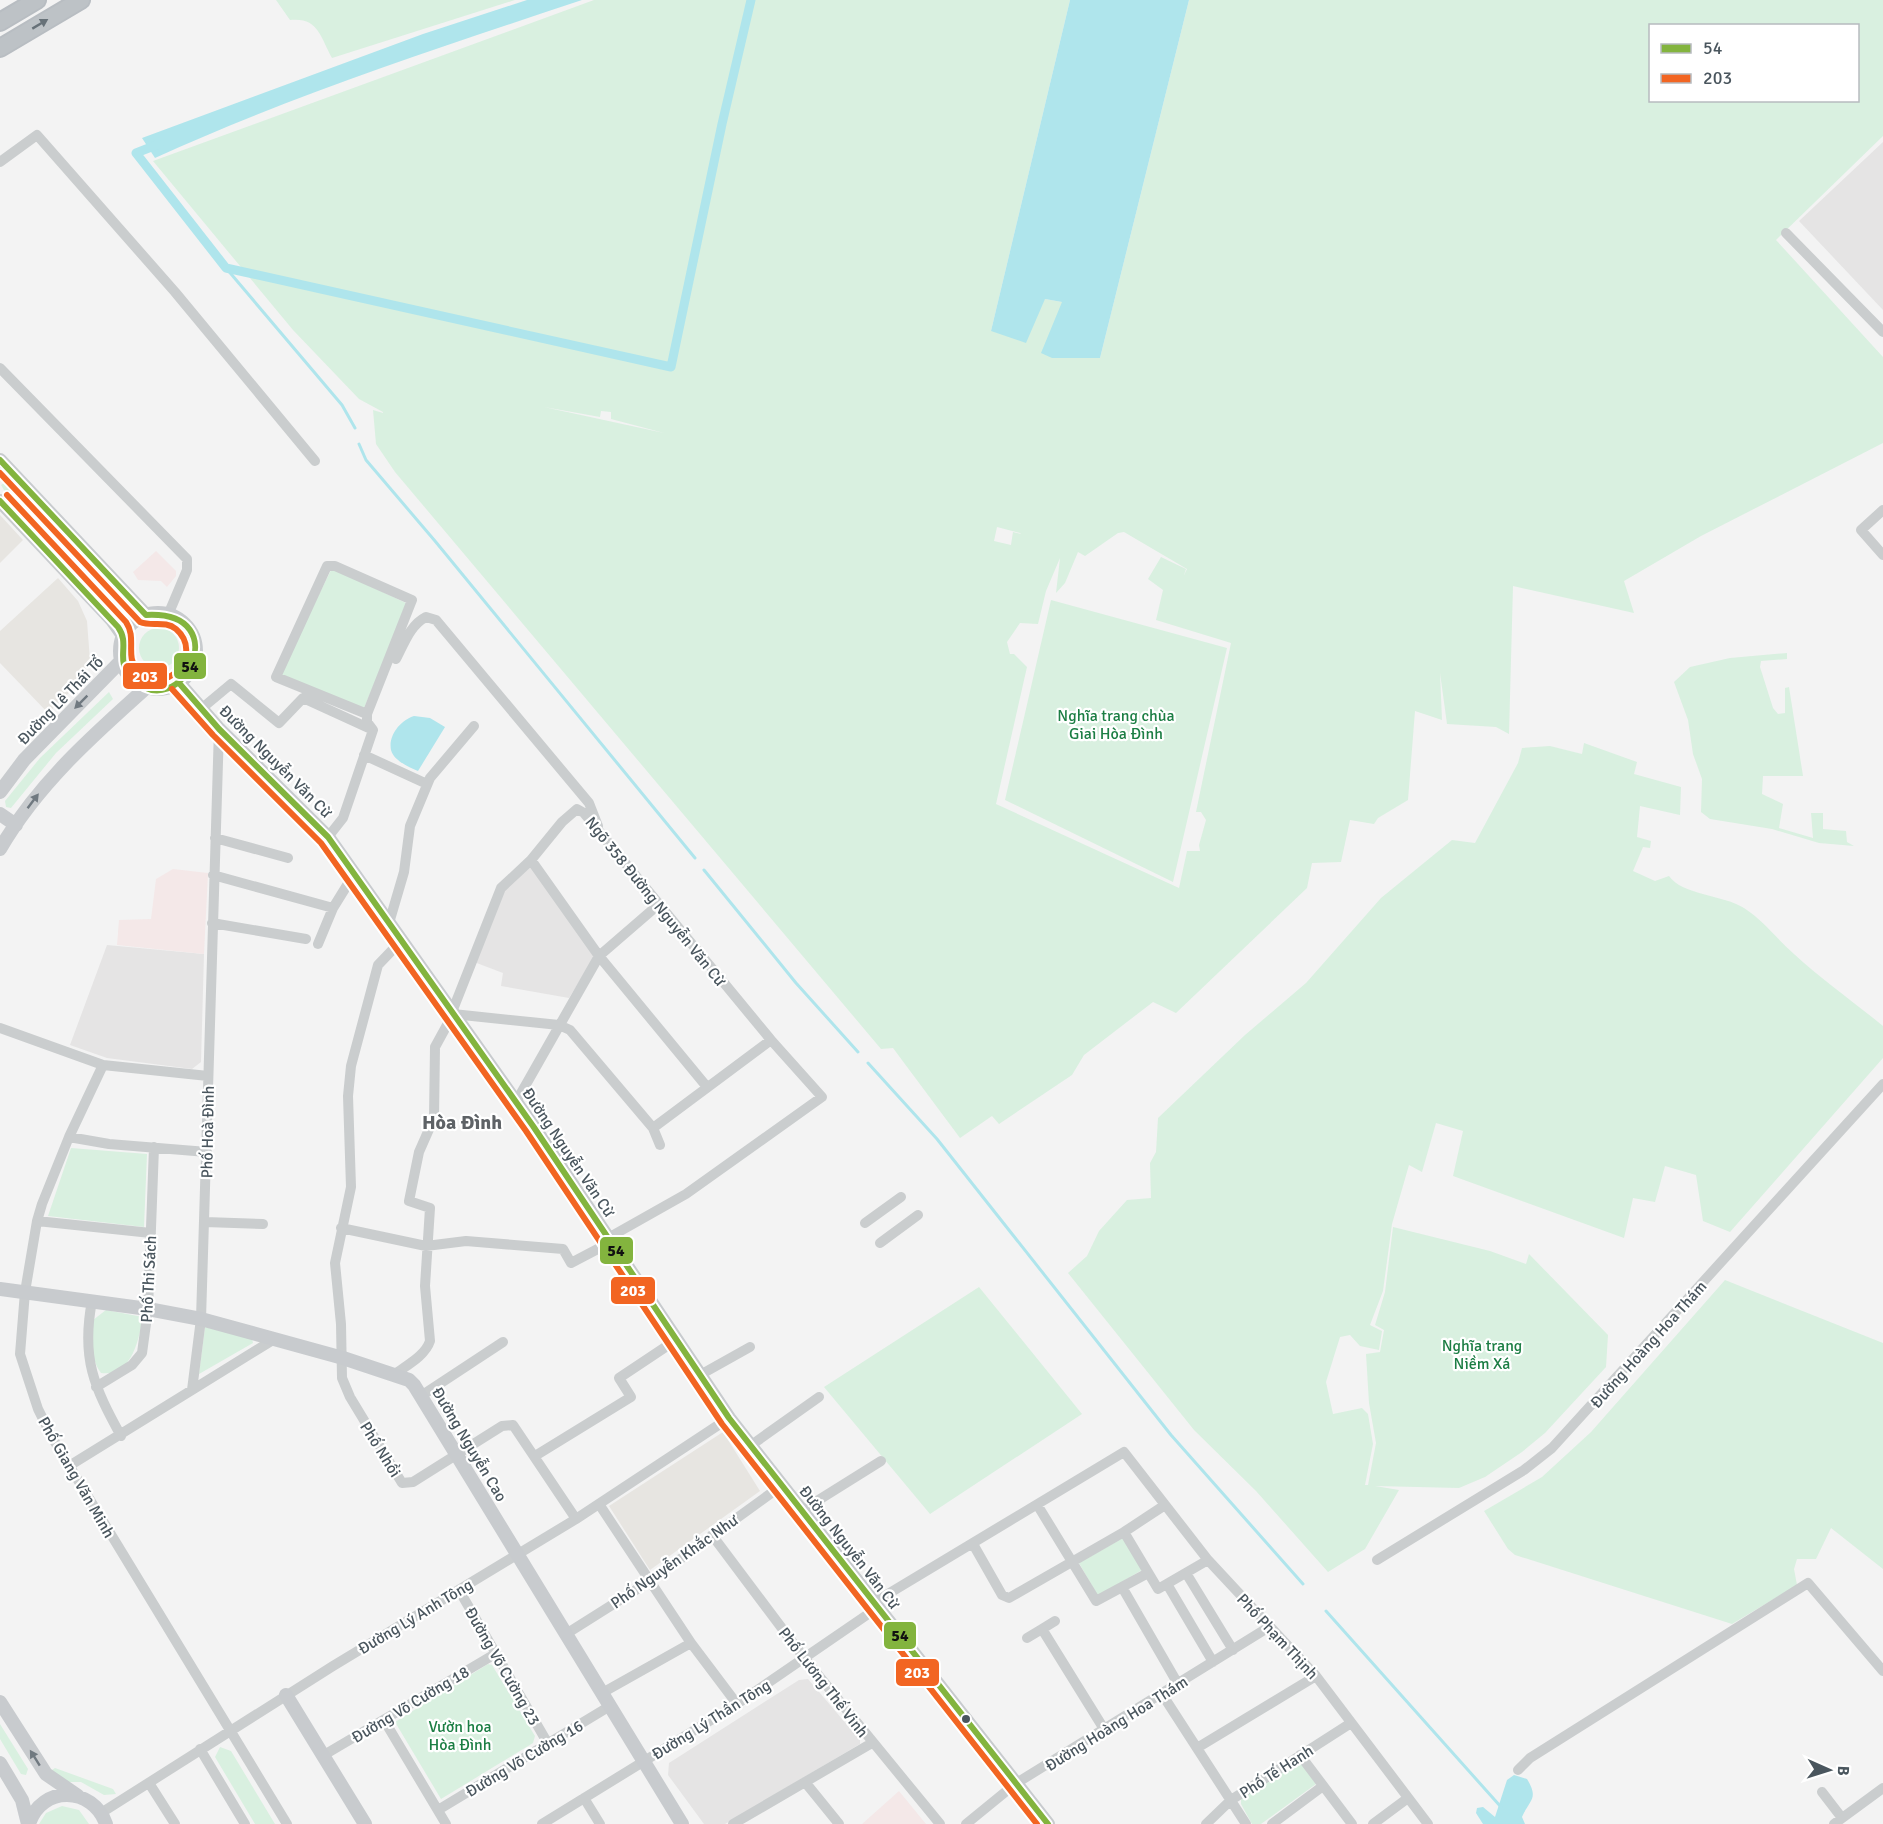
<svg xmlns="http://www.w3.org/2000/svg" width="1883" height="1824" font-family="Signika,sans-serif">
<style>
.commercial{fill:#e7e5e1}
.education{fill:#e5e4e4}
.medical{fill:#f4e8e8}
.green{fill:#d9f0e0;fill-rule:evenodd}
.water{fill:#afe5ec}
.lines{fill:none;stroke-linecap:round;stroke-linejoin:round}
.stream{stroke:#afe5ec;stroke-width:3}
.canal{stroke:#afe5ec;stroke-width:9}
.highway-casing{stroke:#b8bdc2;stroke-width:20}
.minor{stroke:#cacdce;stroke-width:10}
.major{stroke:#c8cbce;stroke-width:14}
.highway{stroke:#bdc2c6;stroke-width:16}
.bus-1-casing{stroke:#fff;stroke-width:10}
.bus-2-casing{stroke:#fff;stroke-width:10}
.bus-1{stroke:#83b43e;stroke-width:6}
.bus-2{stroke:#f26522;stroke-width:6}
.oneway{fill:#677178}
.oneway2{fill:#707980}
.bus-dot{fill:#4a565e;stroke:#fff;stroke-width:2}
.labels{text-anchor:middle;stroke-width:4.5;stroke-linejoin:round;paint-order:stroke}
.street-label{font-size:16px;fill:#4a565e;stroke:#fff}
.park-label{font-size:16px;fill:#1c7e44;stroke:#fff}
.quarter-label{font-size:20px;font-weight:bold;fill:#5e6266;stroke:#fff}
.line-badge{stroke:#fff;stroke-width:2}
.badge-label{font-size:16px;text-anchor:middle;font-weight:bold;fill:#fff}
.pale-badge-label{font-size:16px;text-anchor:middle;font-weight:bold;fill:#111}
</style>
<rect width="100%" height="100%" fill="#f3f3f3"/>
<path class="commercial" d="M0,515l23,25 -23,23z
M58,578l20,23 9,20 3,40 -15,26 -27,26 -48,-50v-32z
M723,1432l37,59 -110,79 -41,-64z"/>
<path class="education" d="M1883,142v168l-84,-89z
M532,866l63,90 -26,42 -68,-12 2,-13 -29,-11 29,-71z
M107,945l97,9 -3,108 -9,7 -85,-11 -37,-13z
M808,1679l52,61v4l-135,80h-21l-36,-49 1,-12 130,-83z"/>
<path class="medical" d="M156,551l20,20v5l-9,11 -6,-6 -23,-1 -5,-8z
M173,869l35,4 -4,81 -87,-9 2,-25 32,-1 5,-40z
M899,1791l27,33h-64z"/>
<path class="green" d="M276,0h239l-183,58c-12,-22 -14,-41 -42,-38z
M594,0h476l-79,331 54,-32 17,3 38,56 89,-358h694v136l-107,104 107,117v86l-182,93 -77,45 10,32 -121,-27 -4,148 -13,-7 -49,-3 -7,-51 2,47 -27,-9 -7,89 -30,18 -4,6 -24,-4 -9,42 -29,1 -5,25 -131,125 -23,-11 -69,53 -12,20 -73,49 -7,-8 -32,22 -67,-90 -12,1 -486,-577 -19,-28 -3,-34 10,3v-1l-24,-13 -66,-69 -140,-169zM1650,26h208v74h-208zM544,407l56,10 1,-6 10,1v7l53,14zM997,527l23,6 1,1 -8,-2 -2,13 -17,-4zM1124,532l63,37 -3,6 2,-6 -25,-12 -13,22 15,11 -7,30 75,23 -35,169h5l5,8 -7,25 1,6h-13l-8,37 -183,-84 31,-137 -13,-13h-4l-3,-12 13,-19 18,1 8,-33 14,-33 -4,35 9,-10 13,-31 7,4 33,-23z
M4,483l83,82 -6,6 -77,-81 -3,-5z
M332,568l76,36 -44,104 -84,-34z
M90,571l34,36 -2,4 -37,-37z
M1051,600l176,48 -54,234 -168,-82z
M139 648a20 20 0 1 1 40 0a20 20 0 1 1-40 0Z
M1787,653v6l-26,2 -1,6 13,41 5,6 7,-1v-25l4,-1 14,89h-40l-1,18 21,10 -4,24 34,10 -2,-25h12v16l23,2 1,11 7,4 -35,-3 -47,-14 -62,-10 -9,-7 1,-33 -9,-25 -5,-34 -14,-38 16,-15 40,-9z
M109,692l4,7 -57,54 -45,55 -5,-1 -1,-6 35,-43z
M1584,743l53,19 -3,12 47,13 -1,28 -40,-9 -3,31 14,4 -1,7 -7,-1 -10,24 22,10 14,-5c13,19 55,19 75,32 19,12 33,31 50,46 28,26 60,48 89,72v32l-153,174 -27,-11 -7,-46 -31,-9 -10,36 -22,-4 -9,40 -171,-62 10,-45 -27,-8 -14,49 -13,-7 -17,59 -9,67 -13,34 12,6 -3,19 -19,-4 -10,-11 -10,2 -14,45 7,32 29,-6 6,6 5,30 -8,41h3l8,-42 -7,-40 -3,-49 14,-2 4,-22 -9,-5 10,-33 8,-65 97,24 36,13 3,-10 79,81 -2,32 -61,66 -23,19 -37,25 -26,11 -84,-2 24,4 -34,59 -37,23 -72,-81 -62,-61 -126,-157 19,-17 12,-25 28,-31 24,-2 -1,-35 6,-11 2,-34 87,-83 61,-52 75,-85 71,-58 23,3 43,-80 4,-15 28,-2 32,8z
M71,1148l76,6 -3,73 -96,-11z
M1725,1280l158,63v226l-52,-41 -15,31h-19l-3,10 3,16 -65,39 -217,-69 -7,-6 -24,-38 58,-34 49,-45z
M979,1287l103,127 -152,100 -106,-127z
M106,1310l37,7c-4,22 -11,60 -42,56 -11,-15 -11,-36 -8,-53z
M205,1327l47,12 1,4 -54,31z
M1123,1538l19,32 -44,26 -19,-33z
M488,1664l4,1 43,71 -2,7 -92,56 -46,-77z
M0,1724l28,45 -2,6 -5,-1 -21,-35z
M220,1747l11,4 44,73h-20l-40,-67z
M1299,1760l17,24 -55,40h-9l-11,-20v-5z
M55,1768l58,21 3,5 -12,1 -23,-13h-14l-15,-12z
M62,1806l17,4 10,14h-50l7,-11z"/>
<path class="water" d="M527,0h55c-144,48 -289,95 -427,158l-13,-20 281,-104z
M1070,0h119l-89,358h-48l-11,-5 21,-51 -17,-3 -19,44 -35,-12z
M414,716l16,2 15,9 -27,44c-9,-4 -24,-10 -27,-21 -3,-15 10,-30 23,-34z
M1514,1775l13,4c12,20 3,20 -5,38l3,7h-42l-7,-11 1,-5 6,-1 12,10 12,-37z"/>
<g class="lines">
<path class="stream" d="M226,268l116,137 13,23
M359,444l7,16 69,81 260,317
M704,870l92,113 62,69
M868,1063l69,76 234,296 132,149
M1326,1611l175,196"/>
<path class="canal" d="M159,144l-23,9 90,115 445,99 51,-243 29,-124"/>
<g class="highway-casing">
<path id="highway" d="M0,22l37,-22
M0,48l81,-48"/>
</g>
<path class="minor" d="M0,162l37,-27 138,157 140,169
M1786,233l97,99
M0,368l187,191v11l-19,45
M1883,510l-22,20 22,25
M396,659c8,-15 14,-34 30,-42l10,3 153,183 9,23
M201,709l30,-25 48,39 24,-25 70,32
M364,755l63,29
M328,837l15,-19 30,-88 -6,-8v-8l45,-114 -77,-34h-8l-51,111 91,37
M215,838l73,20
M531,860l68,96 108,131
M213,875l120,33 21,-34
M212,923l94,16
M389,923l15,-51 6,-46 20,-48 44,-52
M401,941l-23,24 -27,101 -3,30 3,91 -16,76 6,61 1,54 8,19 52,86 11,-1 89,-56 11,-1 63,94
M318,944l15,-36
M452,1012l49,-124 30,-28 31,-38 15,-13 7,4 187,227 51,57 -136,97 -78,44
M0,1028l103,37 105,11
M103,1065l-34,72 -27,67 -5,17 -12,71 -5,62 18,55 15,30 234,385
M516,1102l83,-146 59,-51
M653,1128l118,-88
M69,1137l40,7 98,8
M37,1221l114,12
M205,1222l58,2
M865,1223l36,-26
M341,1228l85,18 40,-5 97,8 8,14 40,-21
M880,1243l38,-28
M92,1301c-11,57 2,86 29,135
M395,1374c12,-9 30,-18 35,-33l-5,-55 5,-78 -21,-7 10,-49 15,-34 1,-71 18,-33 106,11 11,5 83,98 7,17
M700,1375l50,-28
M96,1387l36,-22 10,-12 6,-44 6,-162
M192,1390l81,-50
M421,1396l82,-54
M750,1446l69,-49
M535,1456l96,-59 -12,-19 57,-38
M69,1466l123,-76 9,-71 18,-590
M599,1504l92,139 46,61
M1038,1506l58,95 52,-28
M801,1511l80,-50
M1124,1532l34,57 50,-29
M712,1535l93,124 135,165
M973,1544l29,51 7,3 115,-66 41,-27
M1377,1560l147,-90 28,-22 331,-364
M1186,1573l47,77
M1167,1584l46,78
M1122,1587l56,97
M459,1590l88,152
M873,1603l251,-151 84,108 108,116 112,148
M1042,1629l13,-8
M566,1634l84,-53 131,-95
M1027,1638l15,-9 62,100
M602,1693l89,-50
M1162,1694l84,130
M384,1720l62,104
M1197,1748l119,-72
M200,1749l45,75
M324,1755l171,-101
M1300,1755l52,69
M1518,1770l12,-12 278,-175 75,88
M805,1782l34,42
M149,1783l26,41
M1822,1792l20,26
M584,1798l16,26
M438,1810l172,-104
M101,1813l232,-147 243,-147 153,-101
M542,1824l195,-120 140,-96
M733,1824l139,-81
M966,1824l49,-40 254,-157
M1206,1824l25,-24 120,-77
M1272,1824l51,-38
M1373,1824l35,-26
M1834,1824l49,-36"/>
<path class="major" d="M0,460l146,155
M0,501l112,119 12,17
M120 651a38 38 0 1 1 76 0a38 38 0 1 1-76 0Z
M179,683l40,46 109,108 205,289 196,292 319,406
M0,792l24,-32 98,-100
M0,814l16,11
M0,849c37,-64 92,-113 147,-162
M0,1289l148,20 53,10 142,39 66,22 5,5 268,439
M286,1695l79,129
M0,1702l46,72 32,22
M0,1763l22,37 6,24
M29,1824c12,-39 64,-38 77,0"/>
<use href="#highway" class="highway"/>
<g class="bus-1-casing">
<path id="bus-1" d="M0,460l146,155c93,-5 34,113 -14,63 -18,-18 -1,-33 -14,-51l-118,-126
M179,683l40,46 109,108 205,289 196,292 319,406"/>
</g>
<g class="bus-2-casing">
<path id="bus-2" d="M0,473l140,149c12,5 25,-2 36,7 30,26 -13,71 -39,41 -12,-14 0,-32 -11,-48l-119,-127
M172,689l41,46 108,108 205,288 196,293 315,400"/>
</g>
<use href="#bus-1" class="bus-1"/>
<use href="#bus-2" class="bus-2"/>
</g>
<defs><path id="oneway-solid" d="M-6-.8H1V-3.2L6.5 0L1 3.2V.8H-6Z" transform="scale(1.5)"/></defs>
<use class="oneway" href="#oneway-solid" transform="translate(40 24) rotate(-31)"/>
<g class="oneway2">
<use href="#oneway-solid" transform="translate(81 702) rotate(135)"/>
<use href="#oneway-solid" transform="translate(33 801) rotate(-53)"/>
<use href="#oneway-solid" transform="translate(35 1758) rotate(-122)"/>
</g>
<circle class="bus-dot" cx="966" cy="1719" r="5"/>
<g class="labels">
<g class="street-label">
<text transform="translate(60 700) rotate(-46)" y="6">Đường Lê Thái Tổ</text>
<text transform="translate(276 761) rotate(45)" y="6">Đường Nguyễn Văn Cừ</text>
<text transform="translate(656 901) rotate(51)" y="6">Ngõ 358 Đường Nguyễn Văn Cừ</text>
<text transform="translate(207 1132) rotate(-89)" y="6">Phố Hoà Đình</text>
<text transform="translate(569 1152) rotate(56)" y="6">Đường Nguyễn Văn Cừ</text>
<text transform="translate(148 1279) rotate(-87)" y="6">Phố Thi Sách</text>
<text transform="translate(1648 1344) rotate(-48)" y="6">Đường Hoàng Hoa Thám</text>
<text transform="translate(470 1444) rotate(59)" y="6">Đường Nguyễn Cao</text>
<text transform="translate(381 1449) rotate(58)" y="6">Phố Nhồi</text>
<text transform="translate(77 1477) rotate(60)" y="6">Phố Giang Văn Minh</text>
<text transform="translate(850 1547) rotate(52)" y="6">Đường Nguyễn Văn Cừ</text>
<text transform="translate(674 1561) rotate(-35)" y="6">Phố Nguyễn Khắc Như</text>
<text transform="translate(415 1616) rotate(-31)" y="6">Đường Lý Anh Tông</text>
<text transform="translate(1278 1636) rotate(47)" y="6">Phố Phạm Thịnh</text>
<text transform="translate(503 1666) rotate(60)" y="6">Đường Võ Cường 23</text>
<text transform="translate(824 1682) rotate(52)" y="6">Phố Lương Thế Vinh</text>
<text transform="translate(410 1704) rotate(-31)" y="6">Đường Võ Cường 18</text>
<text transform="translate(711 1719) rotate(-32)" y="6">Đường Lý Thần Tông</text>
<text transform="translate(1116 1723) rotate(-32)" y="6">Đường Hoàng Hoa Thám</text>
<text transform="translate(524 1758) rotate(-31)" y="6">Đường Võ Cường 16</text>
<text transform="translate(1276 1771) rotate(-33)" y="6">Phố Tế Hanh</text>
</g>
<g class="park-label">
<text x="1116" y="721">Nghĩa trang chùa<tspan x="1116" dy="18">Giai Hòa Đình</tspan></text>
<text x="1482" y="1351">Nghĩa trang<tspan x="1482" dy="18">Niềm Xá</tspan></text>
<text x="460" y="1732">Vườn hoa<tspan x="460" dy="18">Hòa Đình</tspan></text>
</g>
<g class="quarter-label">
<text x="462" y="1129">Hòa Đình</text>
</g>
</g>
<g class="line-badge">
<rect x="173" y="652" width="34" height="28" rx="6" fill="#83b43e"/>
<rect x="122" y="662" width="46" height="28" rx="6" fill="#f26522"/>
<rect x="599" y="1236" width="35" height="29" rx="6" fill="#83b43e"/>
<rect x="610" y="1276" width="46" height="29" rx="6" fill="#f26522"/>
<rect x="883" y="1621" width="34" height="29" rx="6" fill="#83b43e"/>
<rect x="895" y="1658" width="45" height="29" rx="6" fill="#f26522"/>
</g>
<g class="badge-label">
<text x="145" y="682">203</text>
<text x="633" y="1296">203</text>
<text x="917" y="1678">203</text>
</g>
<g class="pale-badge-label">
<text x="190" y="672">54</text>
<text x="616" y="1256">54</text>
<text x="900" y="1641">54</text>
</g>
<rect x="1649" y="24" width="210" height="78" fill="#ffffff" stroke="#b7bbbf" stroke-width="1.5"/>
<rect x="1661" y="44" width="30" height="9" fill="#83b43e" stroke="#b7bbbf" stroke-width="1.5"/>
<text x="1703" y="54" font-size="18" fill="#4a565e">54</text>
<rect x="1661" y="74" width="30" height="9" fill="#f26522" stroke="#b7bbbf" stroke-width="1.5"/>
<text x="1703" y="84" font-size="18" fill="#4a565e">203</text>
<g transform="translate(1829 1770) rotate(93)" stroke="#ffffff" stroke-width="4.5" paint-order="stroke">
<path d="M0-4.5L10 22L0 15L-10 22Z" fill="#4a565e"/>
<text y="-9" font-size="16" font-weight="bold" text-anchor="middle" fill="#4a565e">B</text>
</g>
</svg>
